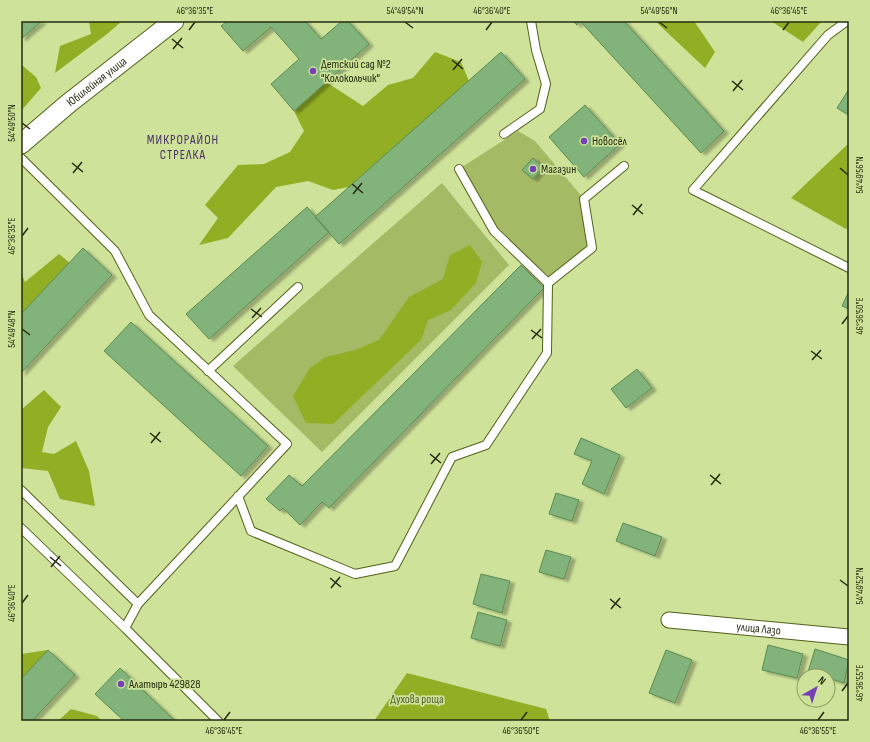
<svg xmlns="http://www.w3.org/2000/svg" width="870" height="742" font-family="'Sofia Sans Condensed',sans-serif">
<style>
.green{fill:#a4ba64}
.forest{fill:#92ae24}
.building{fill:#82b37a;stroke:#5b8b53;filter:url(#shadow)}
.lines{fill:none;stroke-linecap:round;stroke-linejoin:round}
.service-casing{stroke:#516119;stroke-width:10}
.minor-casing{stroke:#516119;stroke-width:17}
.tertiary-casing{stroke:#516119;stroke-width:21}
.service{stroke:#fff;stroke-width:8}
.minor{stroke:#fff;stroke-width:15}
.tertiary{stroke:#fff;stroke-width:19}
.ticks{fill:none;stroke:#252c0f;stroke-width:1.5}
.poi-dot{fill:#753fb5;stroke:#cee299;stroke-width:1.5}
.labels{text-anchor:middle;stroke-width:3.5;stroke-linejoin:round;paint-order:stroke}
.poi-label{font-size:12px;fill:#252c0f;stroke:#cee299;text-anchor:start}
.street-label{font-size:12px;fill:#252c0f;stroke:#cee299}
.park-label{font-size:12px;fill:#525e2c;stroke:#cee299}
.neighbourhood-label{font-size:13px;letter-spacing:1px;fill:#452c67;stroke:#cee299}
.neatline{fill:none;stroke:#252c0f;stroke-width:1.5}
.ticks-label{font-size:10px;text-anchor:middle;fill:#252c0f}
</style>
<defs>
<filter id="shadow"><feDropShadow dx="4.5" dy="2.5" stdDeviation="1" flood-color="#0004"/></filter>
</defs>
<rect width="100%" height="100%" fill="#cee299"/>
<path class="green" d="M518,131l17,10 49,58 8,49 -44,35 -54,-52 -35,-62z
M442,183l67,82 -187,187 -89,-86z"/>
<path class="forest" d="M89,21h33l-15,13 -52,39 5,-27 31,-12z
M655,21h39l21,31 -10,16z
M771,21h51l-19,21z
M435,52l26,10 8,19 -120,106 -16,3 -25,-9 -32,6 -48,51 -29,7 19,-27 -13,-13 33,-40 26,-1 26,-12 14,-21 -10,-20 32,-29 37,24 25,-21 25,-7z
M23,66l13,11 5,11 -20,23v-44z
M849,143v83l-3,3 -55,-31z
M470,245l12,17 -6,21 -25,27 -23,10 -7,20 -88,84 -27,-1 -13,-27 17,-28 16,-11 29,-7 24,-10 30,-43 34,-18 7,-24z
M59,254l11,9 -49,51v-42l4,10z
M44,390l17,17 -13,20 -6,25 12,2 22,-13 13,30 6,35 -35,-7 -12,-28 -27,-3v-58z
M48,650l-27,29v-25z
M407,673l139,36 4,12h-176z
M71,709l26,7 5,5h-44z"/>
<path class="building" d="M21,21h21l-21,18z
M227,21h78l16,18 21,-18h6l21,23 -75,67 -23,-27 28,-25 -28,-32 -28,24 -22,-25z
M573,21h51l100,110 -23,22 -121,-132 -3,4z
M501,52l24,27 -186,165 -24,-27z
M849,89v26l-12,-7z
M585,105l35,39 -36,33 -35,-40z
M533,158l10,9 -10,12 -11,-9z
M307,207l22,25 -120,107 -23,-25z
M83,248l29,27 -91,98v-59z
M521,265l23,23 -215,220 -7,-6 -22,23 -17,-17 -3,3 -14,-12 23,-24 13,11z
M849,291v18l-7,-3z
M131,322l137,124 -27,30 -137,-125z
M637,369l15,19 -26,20 -15,-19z
M581,438l39,17 -16,39 -22,-10 10,-23 -18,-7z
M556,493l23,7 -7,21 -23,-7z
M623,523l39,14 -7,19 -39,-15z
M546,550l25,7 -7,22 -25,-7z
M481,574l29,7 -8,32 -29,-9z
M478,612l29,8 -7,26 -29,-8z
M768,645l35,9 -6,24 -35,-8z
M815,649l34,11 -5,23 -16,-5v-2l-20,-4z
M48,650l27,25 -43,46h-11v-42z
M666,650l26,10 -17,43 -26,-10z
M120,668l55,53h-51l-29,-27z"/>
<g class="lines">
<g class="service-casing">
<path id="service" d="M847,21l-19,14 -135,155 156,78
M504,134l36,-25 6,-25 -10,-34 -5,-29
M21,158l94,93 34,64 138,129 -149,160 -13,24 93,93
M548,283l44,-35 -8,-49 40,-33
M208,371l90,-84
M21,490l117,114
M238,496l13,35 104,43 40,-8 57,-109 34,-12 61,-92 1,-70 -54,-52 -35,-62
M21,528l104,100"/>
</g>
<g class="minor-casing">
<g id="minor">
<path id="s1" d="M669,620l180,17"/>
</g>
</g>
<g class="tertiary-casing">
<g id="tertiary">
<path id="s2" d="M21,144l48,-41 105,-82"/>
</g>
</g>
<use href="#service" class="service"/>
<use href="#minor" class="minor"/>
<use href="#tertiary" class="tertiary"/>
</g>
<path class="ticks" d="M405,22l8,6M659,22l8,6M189,30l6,-8M486,30l6,-8M783,30l6,-8M172,39l11,9M173,49l9,-11M452,60l11,9M453,70l9,-11M732,81l11,9M733,91l9,-11M22,123l8,6M72,163l11,9M840,168l8,7M73,173l9,-11M352,184l11,9M353,194l9,-11M632,205l11,9M633,215l9,-11M22,236l6,-8M251,309l11,8M252,318l9,-10M842,324l6,-8M22,329l8,6M531,330l11,8M532,339l9,-10M811,351l11,8M812,360l9,-10M150,433l11,9M151,443l9,-11M430,454l11,9M431,464l9,-11M710,475l11,9M711,485l9,-11M50,557l11,9M51,567l9,-11M330,578l11,9M840,580l8,6M331,588l9,-11M610,599l11,9M22,603l6,-8M611,609l9,-11M842,691l6,-8M224,720l6,-8M521,720l6,-8M818,720l6,-8"/>
<g class="poi-dot">
<circle cx="313" cy="71" r="4"/>
<circle cx="584" cy="141" r="4"/>
<circle cx="533" cy="169" r="4"/>
<circle cx="121" cy="684" r="4"/>
</g>
<g class="labels">
<g class="poi-label">
<text x="321" y="68">Детский сад №2<tspan x="321" dy="14">"Колокольчик"</tspan></text>
<text x="592" y="145">Новосёл</text>
<text x="541" y="173">Магазин</text>
<text x="129" y="688">Алатырь 429828</text>
</g>
<g class="street-label">
<text dy="4" stroke="none"><textPath href="#s2" startOffset="98">Юбилейная улица</textPath></text>
<text dy="4" stroke="none"><textPath href="#s1" startOffset="90">улица Лазо</textPath></text>
</g>
<g class="park-label">
<text x="417" y="703">Духова роща</text>
</g>
<g class="neighbourhood-label">
<text x="183" y="144">МИКРОРАЙОН<tspan x="183" dy="15">СТРЕЛКА</tspan></text>
</g>
</g>
<rect width="870" height="742" fill="none" stroke="#cee299" stroke-width="44"/>
<g transform="translate(816 688) rotate(39)"><circle r="19" fill="#cee299" stroke="#8a9962"/>
<path d="M0-3L7 15L0 10L-7 15Z" fill="#753fb5"/>
<text y="-6" font-size="11" font-weight="bold" text-anchor="middle" fill="#252c0f">N</text>
</g>
<rect x="22" y="22" width="826" height="698" class="neatline"/>
<g class="ticks-label">
<text x="195" y="14">46°36'35"E</text>
<text x="405" y="14">54°49'54"N</text>
<text x="492" y="14">46°36'40"E</text>
<text x="659" y="14">54°49'56"N</text>
<text x="789" y="14">46°36'45"E</text>
<text transform="translate(11 123) rotate(-90)" y="4">54°49'50"N</text>
<text transform="translate(859 175) rotate(-90)" y="4">54°49'56"N</text>
<text transform="translate(11 236) rotate(-90)" y="4">46°36'35"E</text>
<text transform="translate(859 316) rotate(-90)" y="4">46°36'50"E</text>
<text transform="translate(11 329) rotate(-90)" y="4">54°49'48"N</text>
<text transform="translate(859 586) rotate(-90)" y="4">54°49'52"N</text>
<text transform="translate(11 603) rotate(-90)" y="4">46°36'40"E</text>
<text transform="translate(859 683) rotate(-90)" y="4">46°36'55"E</text>
<text x="224" y="734">46°36'45"E</text>
<text x="521" y="734">46°36'50"E</text>
<text x="818" y="734">46°36'55"E</text>
</g>
</svg>
